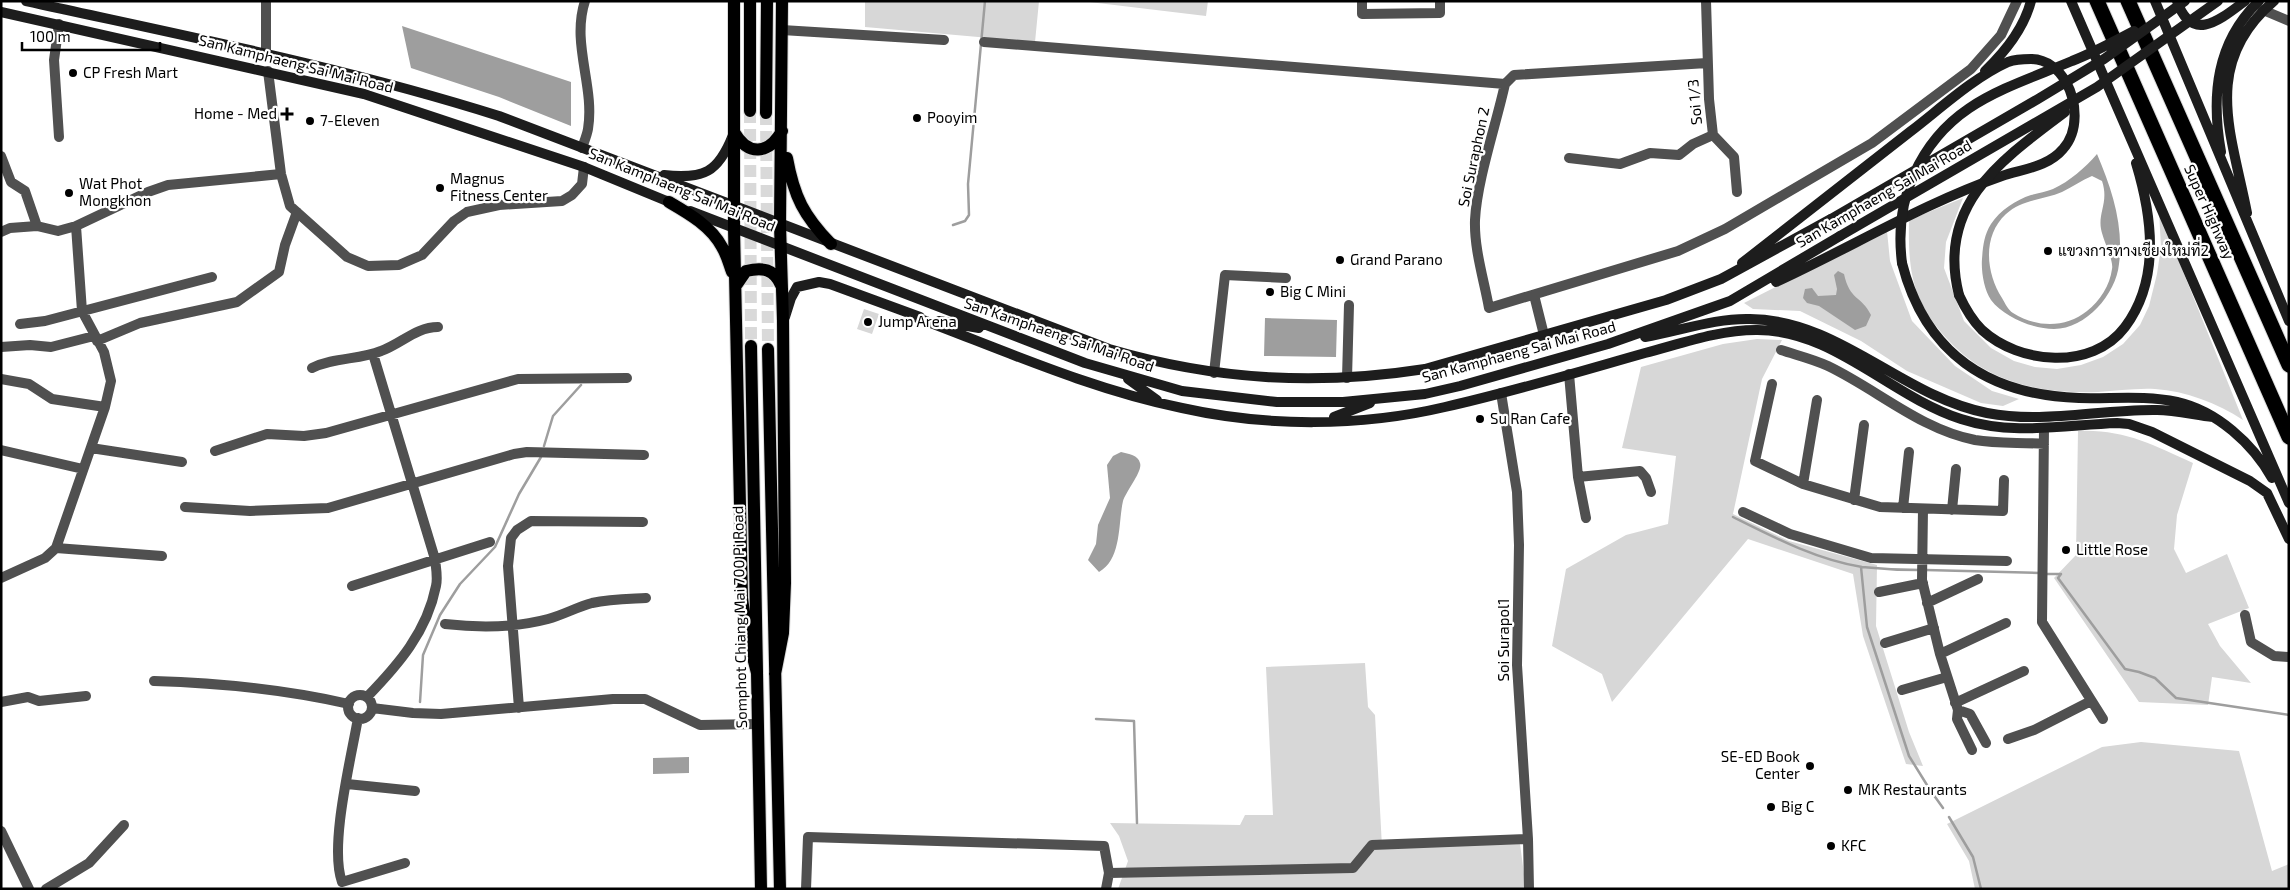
<svg xmlns="http://www.w3.org/2000/svg" width="2290" height="890" font-family="'Exo 2',Sarabun,sans-serif">
<style>
.green{fill:#d7d7d7}
.water{fill:#9e9e9e;fill-rule:evenodd}
.lines{fill:none;stroke-linecap:round;stroke-linejoin:round}
.stream{stroke:#9e9e9e;stroke-width:2.5}
.primary-tunnel{stroke:#d9d9d9;stroke-width:12;stroke-dasharray:12 6;stroke-linecap:butt}
.primary-casing{stroke:#dbdbdb;stroke-width:14}
.highway-casing{stroke:#dbdbdb;stroke-width:17}
.street{stroke:#505050;stroke-width:10}
.secondary{stroke:#1d1d1d;stroke-width:10}
.primary{stroke:#000;stroke-width:12}
.highway{stroke:#000;stroke-width:15}
.secondary-bridge{stroke:#1d1d1d;stroke-width:10}
.poi-dot{fill:#000;stroke:#fff;stroke-width:2}
.labels{text-anchor:middle;stroke-width:4.5;stroke-linejoin:round;paint-order:stroke}
.street-label{font-size:15px;fill:#000;stroke:#fff}
.poi-label{font-size:15px;fill:#000;stroke:#fff;text-anchor:start}
</style>
<rect width="100%" height="100%" fill="#fff"/>
<path class="green" d="M865,1h174l-4,41 -170,-15z
M1081,1h127l-2,15z
M1963,198l-17,44 -2,26 20,53 27,27 23,13 21,6 22,2 24,-4 22,-8 20,-13 17,-19 9,-19 8,-32 4,-27 -2,-35 84,208c-26,-17 -57,-29 -88,-31 -19,-1 -39,2 -57,3 -56,2 -110,-9 -149,-51 -37,-39 -41,-69 -40,-121z
M1887,231l3,30 22,60 43,45 37,25 27,8 -16,7 -22,-3 -74,-32 -46,-30 -61,-30 -47,-2 -9,-6z
M864,309l15,5 -7,20 -15,-5z
M1757,339l25,1 -20,39 -29,135 56,27 88,24 -1,61 33,106 14,34 -17,-2 -43,-128 -10,-62 -105,-35 -136,163 -10,-28 -50,-28 14,-77 60,-34 42,-11 8,-68 -54,-8 19,-81 82,-23z
M2078,431c46,-2 75,14 115,32l-16,52 -3,34 12,24 41,-19 22,54 -41,16 12,22 31,37 -39,-6 -4,28 -69,-3 -85,-124 22,-23z
M1365,663l3,44 7,8 7,132 138,-3 6,45h-408l10,-28 -9,-25 -9,-13 130,2 5,-10h28l-7,-148z
M2141,742l98,9 33,120 17,-7v25h-314l-6,-28 -22,-37 155,-77z"/>
<path class="water" d="M402,26l169,56v44l-72,-29 -88,-29z
M2097,154c15,35 27,72 22,110 -3,30 -33,65 -65,65 -21,0 -50,-12 -63,-29 -7,-10 -10,-29 -9,-41 1,-13 2,-24 9,-35 9,-14 25,-24 40,-29 7,-2 15,-3 22,-6 17,-8 32,-21 44,-35zM2092,176l10,5c7,21 -4,31 -1,48 2,11 13,32 11,40 -2,16 -12,32 -25,42 -21,17 -50,17 -74,2 -5,-3 -8,-10 -11,-15 -16,-25 -20,-62 4,-84 16,-15 38,-14 56,-22 10,-5 20,-12 30,-16z
M1838,271l6,3c6,27 17,21 27,41l-5,11 -11,4 -36,-24 -12,-3 -4,-5 2,-9 7,-1 6,8 18,-1 1,-6 -3,-14z
M1265,318l72,2 -1,37 -72,-1z
M1121,452c8,2 17,3 19,11 3,8 -14,28 -17,38 -5,22 -1,58 -24,71l-11,-12 8,-16 2,-19 12,-27 -3,-33 6,-9z
M689,757v16l-36,1v-16z"/>
<g class="lines">
<path class="stream" d="M953,225l12,-4 4,-6 -1,-31 17,-183
M544,446l9,-30 28,-31
M1733,517c40,20 84,43 129,50 19,2 39,3 58,3
M1861,567l6,60 42,129 18,29
M1926,570l114,3
M2046,574h15l-3,4 67,91 14,3 16,6 21,20 113,17
M420,702l3,-47 17,-40 20,-31 35,-37 24,-53 22,-37
M1096,719l38,2 3,102
M1933,794l10,14
M1949,817l24,40 8,32"/>
<path class="primary-tunnel" d="M750,111l1,235
M766,113l2,236"/>
<g class="primary-casing">
<path id="primary" d="M734,1v227l8,370 5,36 10,39
M750,1v110
M766,113l1,-112
M734,132c14,24 34,23 48,-1
M787,158c7,39 17,58 44,86
M669,202c19,11 42,24 53,45 5,8 7,17 10,25
M737,284l9,-13c17,-4 28,-2 35,14
M751,346l10,543
M768,349l12,540
M775,674l8,-41 2,-50 -2,-262 -3,-96 2,-224"/>
</g>
<g class="highway-casing">
<path id="highway" d="M2097,1l192,436
M2128,1l161,364"/>
</g>
<path class="street" d="M1362,1v13l78,-1v-12
M1706,1l3,98 4,36 21,22 3,35
M2263,10l26,11
M59,24l-5,36 5,77
M782,30l162,10
M984,42l521,42
M266,53v-52
M1707,63l-193,12 -9,9c-9,41 -28,96 -30,136 -1,29 9,60 14,88l189,-57 47,-22 147,-86 99,-74 30,-34 16,-34
M268,71l13,103 9,32 57,51 21,9 31,-1 23,-10 32,-34 13,-9 32,-7 63,-4 10,-6 10,-11 2,-17
M582,148c2,-6 5,-13 6,-19 7,-43 -17,-85 -3,-128
M1,156l10,26 14,9 12,35
M1569,158l51,6 30,-11 29,2 14,-11 20,-9
M1,232l9,-4 27,-2 21,5 18,-5 72,-34 20,-7 113,-11
M1534,295l10,40
M20,324l25,-3 167,-44
M97,341l43,-18 97,-21 42,-30 6,-27 12,-33
M1,347l29,-2 21,2 43,-11
M1781,350c15,5 32,9 47,16 50,24 92,63 147,74 23,4 47,2 69,4
M312,368c22,-11 47,-8 69,-17 20,-7 35,-24 57,-24
M1214,373l11,-98 61,3
M1569,374l9,103 8,41
M1347,378l2,-73
M1,379l28,5 23,15 53,8
M1772,384l-17,77 48,23 77,23 123,4 1,-31
M1501,393l16,99 2,53 -2,120 11,174 1,50
M2044,428l-2,194 61,97
M91,448l91,14
M1,450l82,19
M215,451l52,-17 37,2 22,-3 192,-54 109,-1
M1578,477l62,-6 6,7 5,14
M1803,484l14,-84
M1854,500l10,-75
M185,507l65,4 78,-3 186,-54 13,-2 117,3
M1903,508l6,-56
M1923,509l-1,71 18,74 18,56 -1,9 15,31
M1952,510l4,-41
M1743,512l47,22 81,24 136,3
M56,548l106,8
M1,578l44,-20 11,-10 49,-141 6,-26 -7,-29 -22,-41 -6,-85
M352,586l138,-44
M1879,592l44,-9
M1927,603l51,-24
M2245,615l6,27 23,14 15,1
M445,624c35,4 69,4 103,-5 15,-4 29,-12 44,-16 18,-4 35,-4 54,-5
M1885,643l49,-15
M1940,654l66,-31
M154,681c66,2 130,8 195,23
M1902,690l45,-13
M348 707a12 12 0 1 1 24 0a12 12 0 1 1-24 0Z
M367,697c31,-32 60,-65 69,-111 2,-8 0,-18 -1,-27l-62,-205
M1,702l27,-5 11,4 47,-5
M1955,703l69,-32
M372,708l41,5 28,1 172,-15h32l55,26 58,-1
M519,708l-11,-142 3,-28 6,-8 14,-9 112,1
M1958,710l12,4 16,29
M358,718c-7,41 -29,128 -16,164l63,-19
M2008,739l26,-9 57,-29
M347,784l68,7
M1,831l28,58
M1109,873l244,-5 19,-23 156,-6
M46,889l43,-26 35,-38
M806,889l2,-52 296,9 5,27 -3,16"/>
<path class="secondary" d="M26,1c159,35 318,66 473,115l610,233c106,31 207,37 316,20l241,-69 55,-21 110,-60
M2071,1l218,502
M2155,1l134,320
M2177,1c15,44 45,17 68,0
M1,12l363,82 220,73 90,37
M1985,71c20,-19 39,-43 46,-70
M2221,152c-10,-56 -5,-110 38,-151
M664,175c40,4 54,-2 69,-40
M690,211l395,152 97,28 95,11h66l82,-8 35,-8 148,-42 122,-43 110,-65
M2247,213c-15,-79 -47,-149 27,-212
M1742,263c56,-44 113,-88 169,-132 30,-23 62,-53 97,-69 8,-3 15,-3 23,-3 16,0 28,11 35,23 11,20 13,49 -3,67 -15,18 -40,20 -61,27 -78,27 -150,71 -226,106
M1902,263c23,90 86,132 177,135 33,1 66,-3 98,4 40,9 76,42 95,76
M1959,295c6,13 13,25 23,35 37,34 110,41 143,-3 36,-48 27,-111 11,-164
M785,317l6,-19 6,-11 22,-5 11,2 90,33
M915,317c88,33 175,72 267,91 85,19 178,19 263,-1 67,-15 133,-35 200,-54 35,-9 74,-23 111,-23 77,-1 134,66 205,89 52,17 103,6 156,4l12,1 23,8 98,49 17,12 22,46
M939,321l40,7
M1645,337c35,-6 70,-19 105,-18 90,1 151,77 237,94 56,11 113,-4 170,-3 18,0 38,5 56,7
M1128,379l29,21
M1334,417l36,-14"/>
<use href="#primary" class="primary"/>
<use href="#highway" class="highway"/>
<path class="secondary-bridge" d="M1831,219l207,-120 66,-40 81,-58
M1840,236l257,-149 121,-86
M1902,263c-4,-31 -1,-60 12,-89 32,-71 91,-85 158,-113 21,-8 41,-19 62,-30
M1959,295c-23,-90 42,-135 106,-183"/>
</g>
<g class="poi-dot">
<circle cx="73" cy="73" r="5"/>
<path d="M284.5 106.5h5v5h5v5h-5v5h-5v-5h-5v-5h5z"/>
<circle cx="917" cy="118" r="5"/>
<circle cx="310" cy="121" r="5"/>
<circle cx="440" cy="188" r="5"/>
<circle cx="69" cy="193" r="5"/>
<circle cx="2048" cy="251" r="5"/>
<circle cx="1340" cy="260" r="5"/>
<circle cx="1270" cy="292" r="5"/>
<circle cx="868" cy="322" r="5"/>
<circle cx="1480" cy="419" r="5"/>
<circle cx="2066" cy="550" r="5"/>
<circle cx="1810" cy="766" r="5"/>
<circle cx="1848" cy="790" r="5"/>
<circle cx="1771" cy="807" r="5"/>
<circle cx="1831" cy="846" r="5"/>
</g>
<g class="labels">
<g class="street-label">
<text transform="translate(296 64) rotate(14)" y="5">San Kamphaeng Sai Mai Road</text>
<text transform="translate(1695 102) rotate(-95)" y="5">Soi 1/3</text>
<text transform="translate(1474 157) rotate(-78)" y="5">Soi Suraphon 2</text>
<text transform="translate(682 190) rotate(22)" y="5">San Kamphaeng Sai Mai Road</text>
<text transform="translate(1884 194) rotate(-30)" y="5">San Kamphaeng Sai Mai Road</text>
<text transform="translate(2209 212) rotate(66)" y="5">Super Highway</text>
<text transform="translate(1059 335) rotate(19)" y="5">San Kamphaeng Sai Mai Road</text>
<text transform="translate(1519 352) rotate(-15)" y="5">San Kamphaeng Sai Mai Road</text>
<text transform="translate(740 617) rotate(-91)" y="5">Somphot Chiang Mai 700 Pi Road</text>
<text transform="translate(1504 640) rotate(-90)" y="5">Soi Surapol1</text>
</g>
<g class="poi-label">
<text x="83" y="78">CP Fresh Mart</text>
<text x="277" y="119" text-anchor="end">Home - Med</text>
<text x="927" y="123">Pooyim</text>
<text x="320" y="126">7-Eleven</text>
<text x="450" y="184">Magnus<tspan x="450" dy="17">Fitness Center</tspan></text>
<text x="79" y="189">Wat Phot<tspan x="79" dy="17">Mongkhon</tspan></text>
<text x="2058" y="256">แขวงการทางเชียงใหม่ที่2</text>
<text x="1350" y="265">Grand Parano</text>
<text x="1280" y="297">Big C Mini</text>
<text x="878" y="327">Jump Arena</text>
<text x="1490" y="424">Su Ran Cafe</text>
<text x="2076" y="555">Little Rose</text>
<text x="1800" y="762" text-anchor="end">SE-ED Book<tspan x="1800" dy="17">Center</tspan></text>
<text x="1858" y="795">MK Restaurants</text>
<text x="1781" y="812">Big C</text>
<text x="1841" y="851">KFC</text>
</g>
</g>
<rect width="2290" height="890" fill="none" stroke="#000000" stroke-width="5"/>
<path d="M22 42v8h138v-8" fill="none" stroke="#000000" stroke-width="2.5"/>
<text x="30" y="42" font-size="15" fill="#000000" stroke="#ffffff" stroke-width="4" paint-order="stroke">100 m</text>
</svg>
